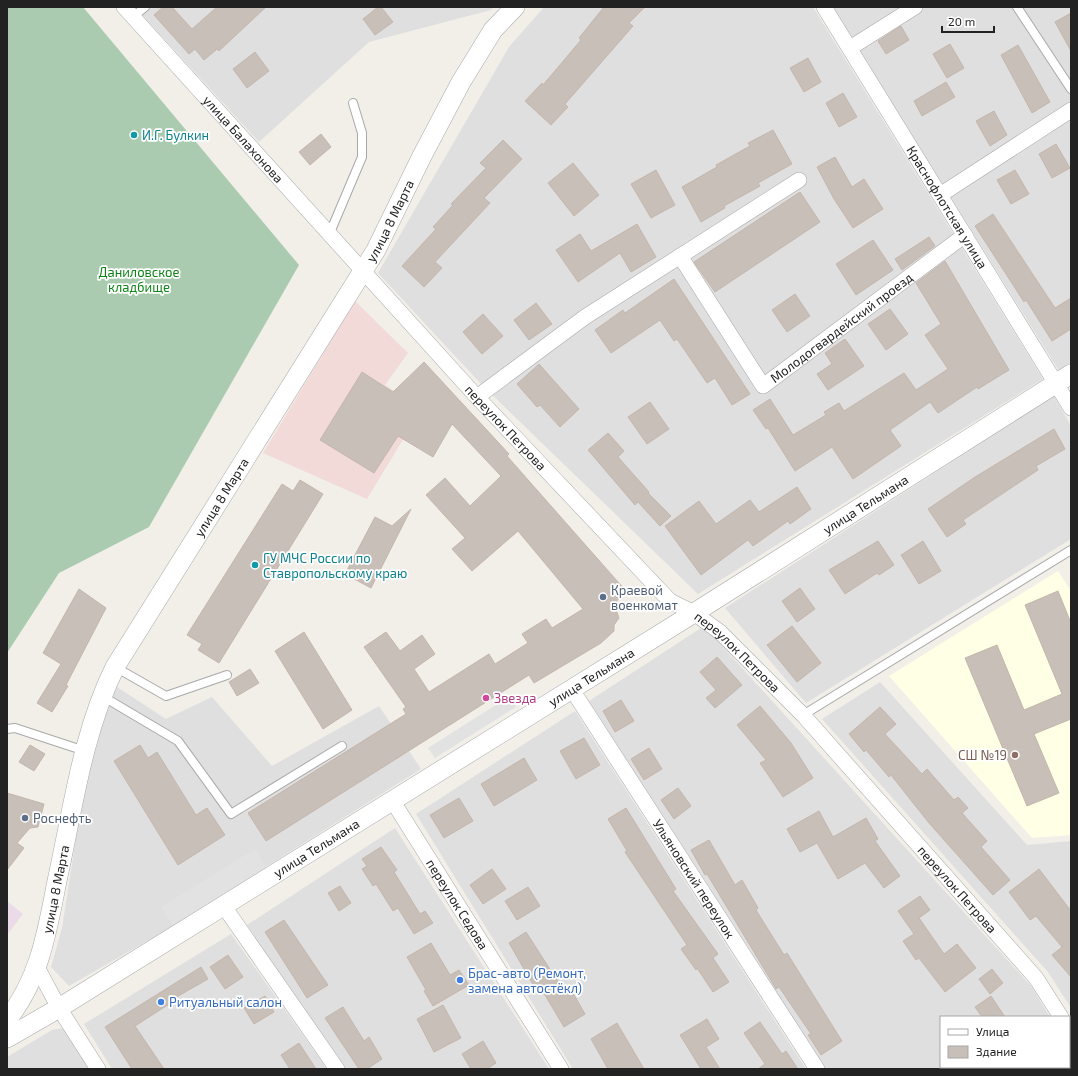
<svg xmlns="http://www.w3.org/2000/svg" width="1078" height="1076" font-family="'Exo 2',sans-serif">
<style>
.residential{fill:#e0dfdf}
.commercial{fill:#f2dad9}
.industrial{fill:#ebdbe8}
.education{fill:#ffffe5}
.cemetery{fill:#aacbaf}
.parking{fill:#e2e2e2}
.building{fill:#c7bfb8;stroke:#c4b6ab}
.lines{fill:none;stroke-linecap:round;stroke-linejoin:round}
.service-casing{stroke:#a9a9a9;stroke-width:10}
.minor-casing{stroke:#a9a9a9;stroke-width:16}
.tertiary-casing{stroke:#a9a9a9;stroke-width:20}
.service{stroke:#fff;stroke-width:8}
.minor{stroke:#fff;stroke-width:15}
.tertiary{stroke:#fff;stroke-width:19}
.culture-dot{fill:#0f9aa8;stroke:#fff;stroke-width:1.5}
.service-dot{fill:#5c6f8a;stroke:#fff;stroke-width:1.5}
.hotel-dot{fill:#d1479c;stroke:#fff;stroke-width:1.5}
.education-dot{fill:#8d6e63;stroke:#fff;stroke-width:1.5}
.shop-dot{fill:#3f7fe0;stroke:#fff;stroke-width:1.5}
.labels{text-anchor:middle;stroke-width:3.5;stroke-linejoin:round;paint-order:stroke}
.culture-label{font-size:13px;fill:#0d838f;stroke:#fff;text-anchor:start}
.street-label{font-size:13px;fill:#222;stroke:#fff}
.park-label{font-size:13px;fill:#0c8416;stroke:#fff}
.service-label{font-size:13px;fill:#4e5e75;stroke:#fff;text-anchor:start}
.hotel-label{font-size:13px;fill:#b23c85;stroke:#fff;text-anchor:start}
.education-label{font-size:13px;fill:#785e54;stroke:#fff;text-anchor:end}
.shop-label{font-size:13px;fill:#366cbe;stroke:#fff;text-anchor:start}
</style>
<rect width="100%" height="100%" fill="#f2efe9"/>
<path class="residential" d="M135,7h360l-4,3 -122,32 -110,100z
M544,7h269l230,372 -345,215 -217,-210 -103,-111 131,-226z
M832,7h239v356l-12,8z
M1054,396l17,30v113l-265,164 -81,-95z
M704,626l327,360 19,31h-109v50h128v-19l2,3v18h-245l-237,-368z
M880,682l147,163 44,-4v167l-23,-36 -226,-253z
M117,687l49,32 46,-22 60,69 107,-60 42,63 -258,163 -94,54 -18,-19 11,-39 17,-109 22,-102z
M575,711l231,358h-233l-157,-255z
M395,828l154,241h-203l-99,-144z
M231,934l96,135h-215l-28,-45z
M63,1028l28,41h-84v-12l45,-27z"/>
<path class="commercial" d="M355,301l53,52 -23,32 37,23 -55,91 -104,-46z"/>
<path class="industrial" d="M7,901l16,13 -16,21z"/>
<path class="education" d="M1058,571l13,20v244l-39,3 -143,-162z"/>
<path class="cemetery" d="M7,7h76l216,258 -150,262 -90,46 -52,80z"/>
<path class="parking" d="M510,696l6,11 -81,51 -7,-10z
M255,849l12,20 -94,57 -12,-19z"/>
<path class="building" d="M163,7h9l20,22 25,-22h49l-47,44 -2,-2 -13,11 -9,-11 -6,5 -35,-39z
M378,7h3l12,15 -18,13 -12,-16z
M604,7h41l-16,16 4,3 -68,78 3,3 -17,18 -26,-24 17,-18 1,2 38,-45 -2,-2z
M1071,13v38l-16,-29z
M901,26l8,14 -23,14 -8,-13z
M950,44l14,24 -17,10 -14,-24z
M1018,45l32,57 -18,11 -31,-58z
M255,52l14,19 -22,17 -14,-19z
M808,58l13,24 -17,10 -14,-24z
M946,82l9,15 -33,19 -8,-15z
M843,93l14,24 -18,10 -13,-24z
M994,111l13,24 -17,11 -14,-25z
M773,130l19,34 -34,19 2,3 -36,20 1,2 -24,14 -19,-35 35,-20 -1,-2 34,-19 -2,-3z
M321,134l10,13 -21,18 -11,-13z
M503,140l19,19 -38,39 6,5 -55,59 7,6 -18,19 -22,-21 34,-37 -3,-2 20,-22 -2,-1 35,-36 -6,-5z
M1056,144l14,24 -18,10 -13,-24z
M835,157l17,30 12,-8 19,30 -30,19 -19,-29 -17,-32z
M573,163l26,32 -25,21 -26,-33z
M656,170l19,35 -24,13 -20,-34z
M1015,170l14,24 -18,10 -14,-24z
M800,192l20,30 -105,70 -21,-30z
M993,214l62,94 16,-10v31l-19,12 -26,-41 -2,2 -49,-76z
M637,224l19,33 -25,15 -11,-19 -42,29 -22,-32 24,-16 11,17z
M929,237l6,9 -33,24 -7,-11z
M873,240l20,30 -37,25 -20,-31z
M945,261l64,109 -31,19 -1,-2 -39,26 -8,-11 -40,28 11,16 -48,33 -21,-32 -37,24 -27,-43 -2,1 -13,-19 17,-11 23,36 33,-20 -2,-3 15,-9 5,8 60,-38 12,17 32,-21 -23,-34 16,-11 -25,-41z
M674,279l76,115 -18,11 -17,-27 -8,5 -30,-44 -3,2 -14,-21 -49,33 -16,-23 28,-20 2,3z
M795,294l15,22 -23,16 -15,-22z
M536,303l16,21 -23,16 -15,-20z
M890,309l18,25 -22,16 -18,-26z
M483,314l20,22 -21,18 -19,-22z
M845,339l19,27 -36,24 -11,-16 15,-10 -7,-11z
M424,362l85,92 -2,2 119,135 -12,13 5,14 -5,7v6l-13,12 -67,40 -5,-8 -263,166 -18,-28 158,-99 -3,-5 3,-2 -42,-60 22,-15 14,19 22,-16 13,19 -21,15 15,23 60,-38 6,10 33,-21 -6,-9 24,-15 6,9 31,-19 -65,-78 -46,40 -20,-22 13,-11 -39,-43 19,-17 25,28 31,-30 -49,-52 -19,33 -35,-21 -24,37 -54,-33 42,-68 31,20z
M539,364l40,45 -19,18 -20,-22 -3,2 -20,-23z
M650,402l19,27 -22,15 -19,-27z
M1054,429l11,20 -29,17 2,4 -75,50 3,4 -19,13 -19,-28 47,-32z
M608,433l16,18 -6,6 31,35 -1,1 23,23 -11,10 -22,-24 -3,3 -47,-55z
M300,480l23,14 -104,169 -21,-13 4,-6 -15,-9 95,-151 11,7z
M797,487l14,22 -21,15 -2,-3 -35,25 -5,-6 -47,35 -36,-49 34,-25 17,23 34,-24 9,12z
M411,509l-40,79 -26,-14 30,-57 17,9z
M878,541l16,24 -15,10 -2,-2 -32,21 -16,-24z
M923,541l18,30 -22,13 -18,-29z
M800,588l15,21 -18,13 -15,-21z
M79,589l27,19 -40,77 2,1 -16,26 -15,-9 24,-39 -18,-11z
M1058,591l13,32v96l-37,15 25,59 -32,13 -62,-148 32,-13 27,65 38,-16 -37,-89z
M792,626l29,37 -24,19 -30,-37z
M304,632l48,78 -29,19 -48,-78z
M717,657l25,28 -27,23 -9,-10 10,-8 -16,-18z
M250,669l9,14 -22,13 -8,-14z
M621,700l13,21 -19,11 -12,-21z
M760,706l31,37 22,35 -30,19 -23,-34 6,-3 -29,-35z
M880,707l16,17 -11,10 37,40 5,-5 27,31 4,-3 10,11 -6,5 25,28 -6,6 29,33 -17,15 -64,-72 -38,-48 -2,2 -23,-27 -2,2 -15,-18z
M584,738l16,27 -24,14 -16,-28z
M30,745l15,9 -11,17 -15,-9z
M140,745l8,13 9,-6 39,63 11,-7 18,27 -47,30 -64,-104z
M649,748l13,21 -18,11 -13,-21z
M524,758l13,22 -43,26 -13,-22z
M678,788l13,18 -17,13 -13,-19z
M7,793l37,11 -6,23 -8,1 -13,15 7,5 -17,22z
M459,798l14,23 -29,17 -14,-23z
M626,808l50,81 -3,2 45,63 -5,4 16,24 -16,10 -16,-24 -1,2 -15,-21 6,-4 -62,-93 2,-1 -19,-32z
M819,811l14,26 33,-19 12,21 -3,2 25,35 -16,12 -19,-25 -27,16 -21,-36 -17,9 -13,-23z
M709,840l26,45 7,-5 16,28 -2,2 28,45 3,-2 55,88 -21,14 -13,-20 3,-1 -32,-47 -3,2 -1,-2 -68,-113 -2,1 -14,-25z
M381,847l16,23 -3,2 26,42 5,-3 8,12 -19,11 -16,-26 -5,3 -17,-27 -3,2 -11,-17 5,-3 -5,-7z
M492,869l14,20 -23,15 -13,-19z
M1039,869l32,42v66l-19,-22 10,-8 -26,-31 -6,4 -21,-28z
M340,886l11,17 -12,8 -11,-18z
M528,887l12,19 -23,14 -12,-19z
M920,896l10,14 -11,8 25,36 13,-10 19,24 -31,24 -26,-34 -3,2 -13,-19 11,-7 -16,-23z
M284,920l44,65 -21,13 -42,-66z
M526,932l38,59 6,-3 15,26 -21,13 -22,-37 -4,3 -29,-50z
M431,943l19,32 9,-5 10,15 -36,21 -9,-15 2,-1 -19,-33z
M228,955l15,22 -18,12 -15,-22z
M201,967l7,12 -35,20 1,2 -39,25 29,43h-32l-27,-42z
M992,969l11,14 -13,11 -11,-15z
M265,996l9,16 -20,12 -10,-16z
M991,996l14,21h-23l-7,-10z
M443,1005l18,33 -27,14 -17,-33z
M343,1007l21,34 5,-4 13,22 -15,10h-8l-34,-51z
M707,1019l12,20 -13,8 14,22h-19l-21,-34z
M760,1022l22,32 4,-3 12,18h-40l7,-5 -21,-31z
M617,1023l27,46h-36l-17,-30z
M483,1041l13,22 -9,6h-16l-9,-15z
M299,1043l17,26h-26l-9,-14z"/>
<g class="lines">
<g class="service-casing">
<path id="service" d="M1017,7l54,82
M133,17l12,-10
M329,235l33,-78v-24l-9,-30
M115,667l51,29 61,-21
M102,696l76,45 53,73 111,-68
M803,715l268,-165
M7,729l8,-1 70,23"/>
</g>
<g class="minor-casing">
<g id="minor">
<path id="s1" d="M124,7l353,390 193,204 24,12 26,19 83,83 233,263 25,39"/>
<path id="s2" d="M824,7l247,401"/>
<path d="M850,48l65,-41"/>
<path d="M940,195l131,-85"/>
<path id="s3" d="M680,256l83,130 202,-151"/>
<path d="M477,397l108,-80 214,-137"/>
<path id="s4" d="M571,688l246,381"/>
<path id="s5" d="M392,800l169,269"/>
<path d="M223,905l114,164"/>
<path d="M37,967l22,41 39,61"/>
<path d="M1069,1029l2,3"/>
</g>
</g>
<g class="tertiary-casing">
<g id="tertiary">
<path id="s6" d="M7,1020c33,-42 40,-88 50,-139 16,-72 25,-147 58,-214l261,-417 46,-94 39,-74 32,-52 22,-23"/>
<path id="s7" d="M7,1038l52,-30 635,-395 377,-239"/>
</g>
</g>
<use href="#service" class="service"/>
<use href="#minor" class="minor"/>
<use href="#tertiary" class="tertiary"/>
</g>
<g class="culture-dot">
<circle cx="134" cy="135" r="4"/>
<circle cx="255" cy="565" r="4"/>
</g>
<g class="service-dot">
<circle cx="603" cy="597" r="4"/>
<circle cx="25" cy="818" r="4"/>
</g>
<circle class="hotel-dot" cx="486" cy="698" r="4"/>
<circle class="education-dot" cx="1015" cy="755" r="4"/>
<g class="shop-dot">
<circle cx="460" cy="980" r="4"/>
<circle cx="161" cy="1002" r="4"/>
</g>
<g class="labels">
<g class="culture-label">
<text x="142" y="140">И.Г. Булкин</text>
<text x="263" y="563">ГУ МЧС России по<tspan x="263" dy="15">Ставропольскому краю</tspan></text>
</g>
<g class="street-label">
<text dy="5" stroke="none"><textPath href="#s1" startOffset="178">улица Балахонова</textPath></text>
<text dy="5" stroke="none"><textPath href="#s2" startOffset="235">Краснофлотская улица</textPath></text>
<text dy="5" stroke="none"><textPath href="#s6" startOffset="896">улица 8 Марта</textPath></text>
<text dy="5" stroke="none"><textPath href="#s3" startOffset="252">Молодогвардейский проезд</textPath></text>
<text dy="5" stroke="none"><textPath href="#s1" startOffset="568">переулок Петрова</textPath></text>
<text dy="5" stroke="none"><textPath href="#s6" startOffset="572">улица 8 Марта</textPath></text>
<text dy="5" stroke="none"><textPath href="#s7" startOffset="1011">улица Тельмана</textPath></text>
<text dy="5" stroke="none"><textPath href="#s1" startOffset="892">переулок Петрова</textPath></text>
<text dy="5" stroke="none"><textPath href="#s7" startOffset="687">улица Тельмана</textPath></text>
<text dy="5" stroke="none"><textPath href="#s7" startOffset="363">улица Тельмана</textPath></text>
<text dy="5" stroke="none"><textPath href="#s4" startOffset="227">Ульяновский переулок</textPath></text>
<text dy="5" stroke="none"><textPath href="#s6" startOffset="141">улица 8 Марта</textPath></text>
<text dy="5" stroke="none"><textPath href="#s1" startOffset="1216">переулок Петрова</textPath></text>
<text dy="5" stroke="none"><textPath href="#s5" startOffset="123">переулок Седова</textPath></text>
</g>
<g class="park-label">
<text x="139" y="277">Даниловское<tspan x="139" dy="15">кладбище</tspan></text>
</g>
<g class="service-label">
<text x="611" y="595">Краевой<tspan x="611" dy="15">военкомат</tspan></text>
<text x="33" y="823">Роснефть</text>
</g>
<g class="hotel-label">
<text x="494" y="703">Звезда</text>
</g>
<g class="education-label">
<text x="1007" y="760">СШ №19</text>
</g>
<g class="shop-label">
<text x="468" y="978">Брас-авто (Ремонт,<tspan x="468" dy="15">замена автостёкл)</tspan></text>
<text x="169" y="1007">Ритуальный салон</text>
</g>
</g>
<rect width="1078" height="1076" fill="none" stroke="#222222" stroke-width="16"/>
<rect x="940" y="1016" width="130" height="52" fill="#ffffff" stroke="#a7a7a7"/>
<rect x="948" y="1029" width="20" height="6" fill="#ffffff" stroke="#a7a7a7"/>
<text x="976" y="1036" font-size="12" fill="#222222">Улица</text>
<rect x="948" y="1046" width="20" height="12" fill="#c7bfb8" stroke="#a7a7a7"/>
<text x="976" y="1056" font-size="12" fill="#222222">Здание</text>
<path d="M942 26v6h52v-6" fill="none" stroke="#222222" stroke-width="2"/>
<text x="948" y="26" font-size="12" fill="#222222" stroke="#ffffff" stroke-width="3" paint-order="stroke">20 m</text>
</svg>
